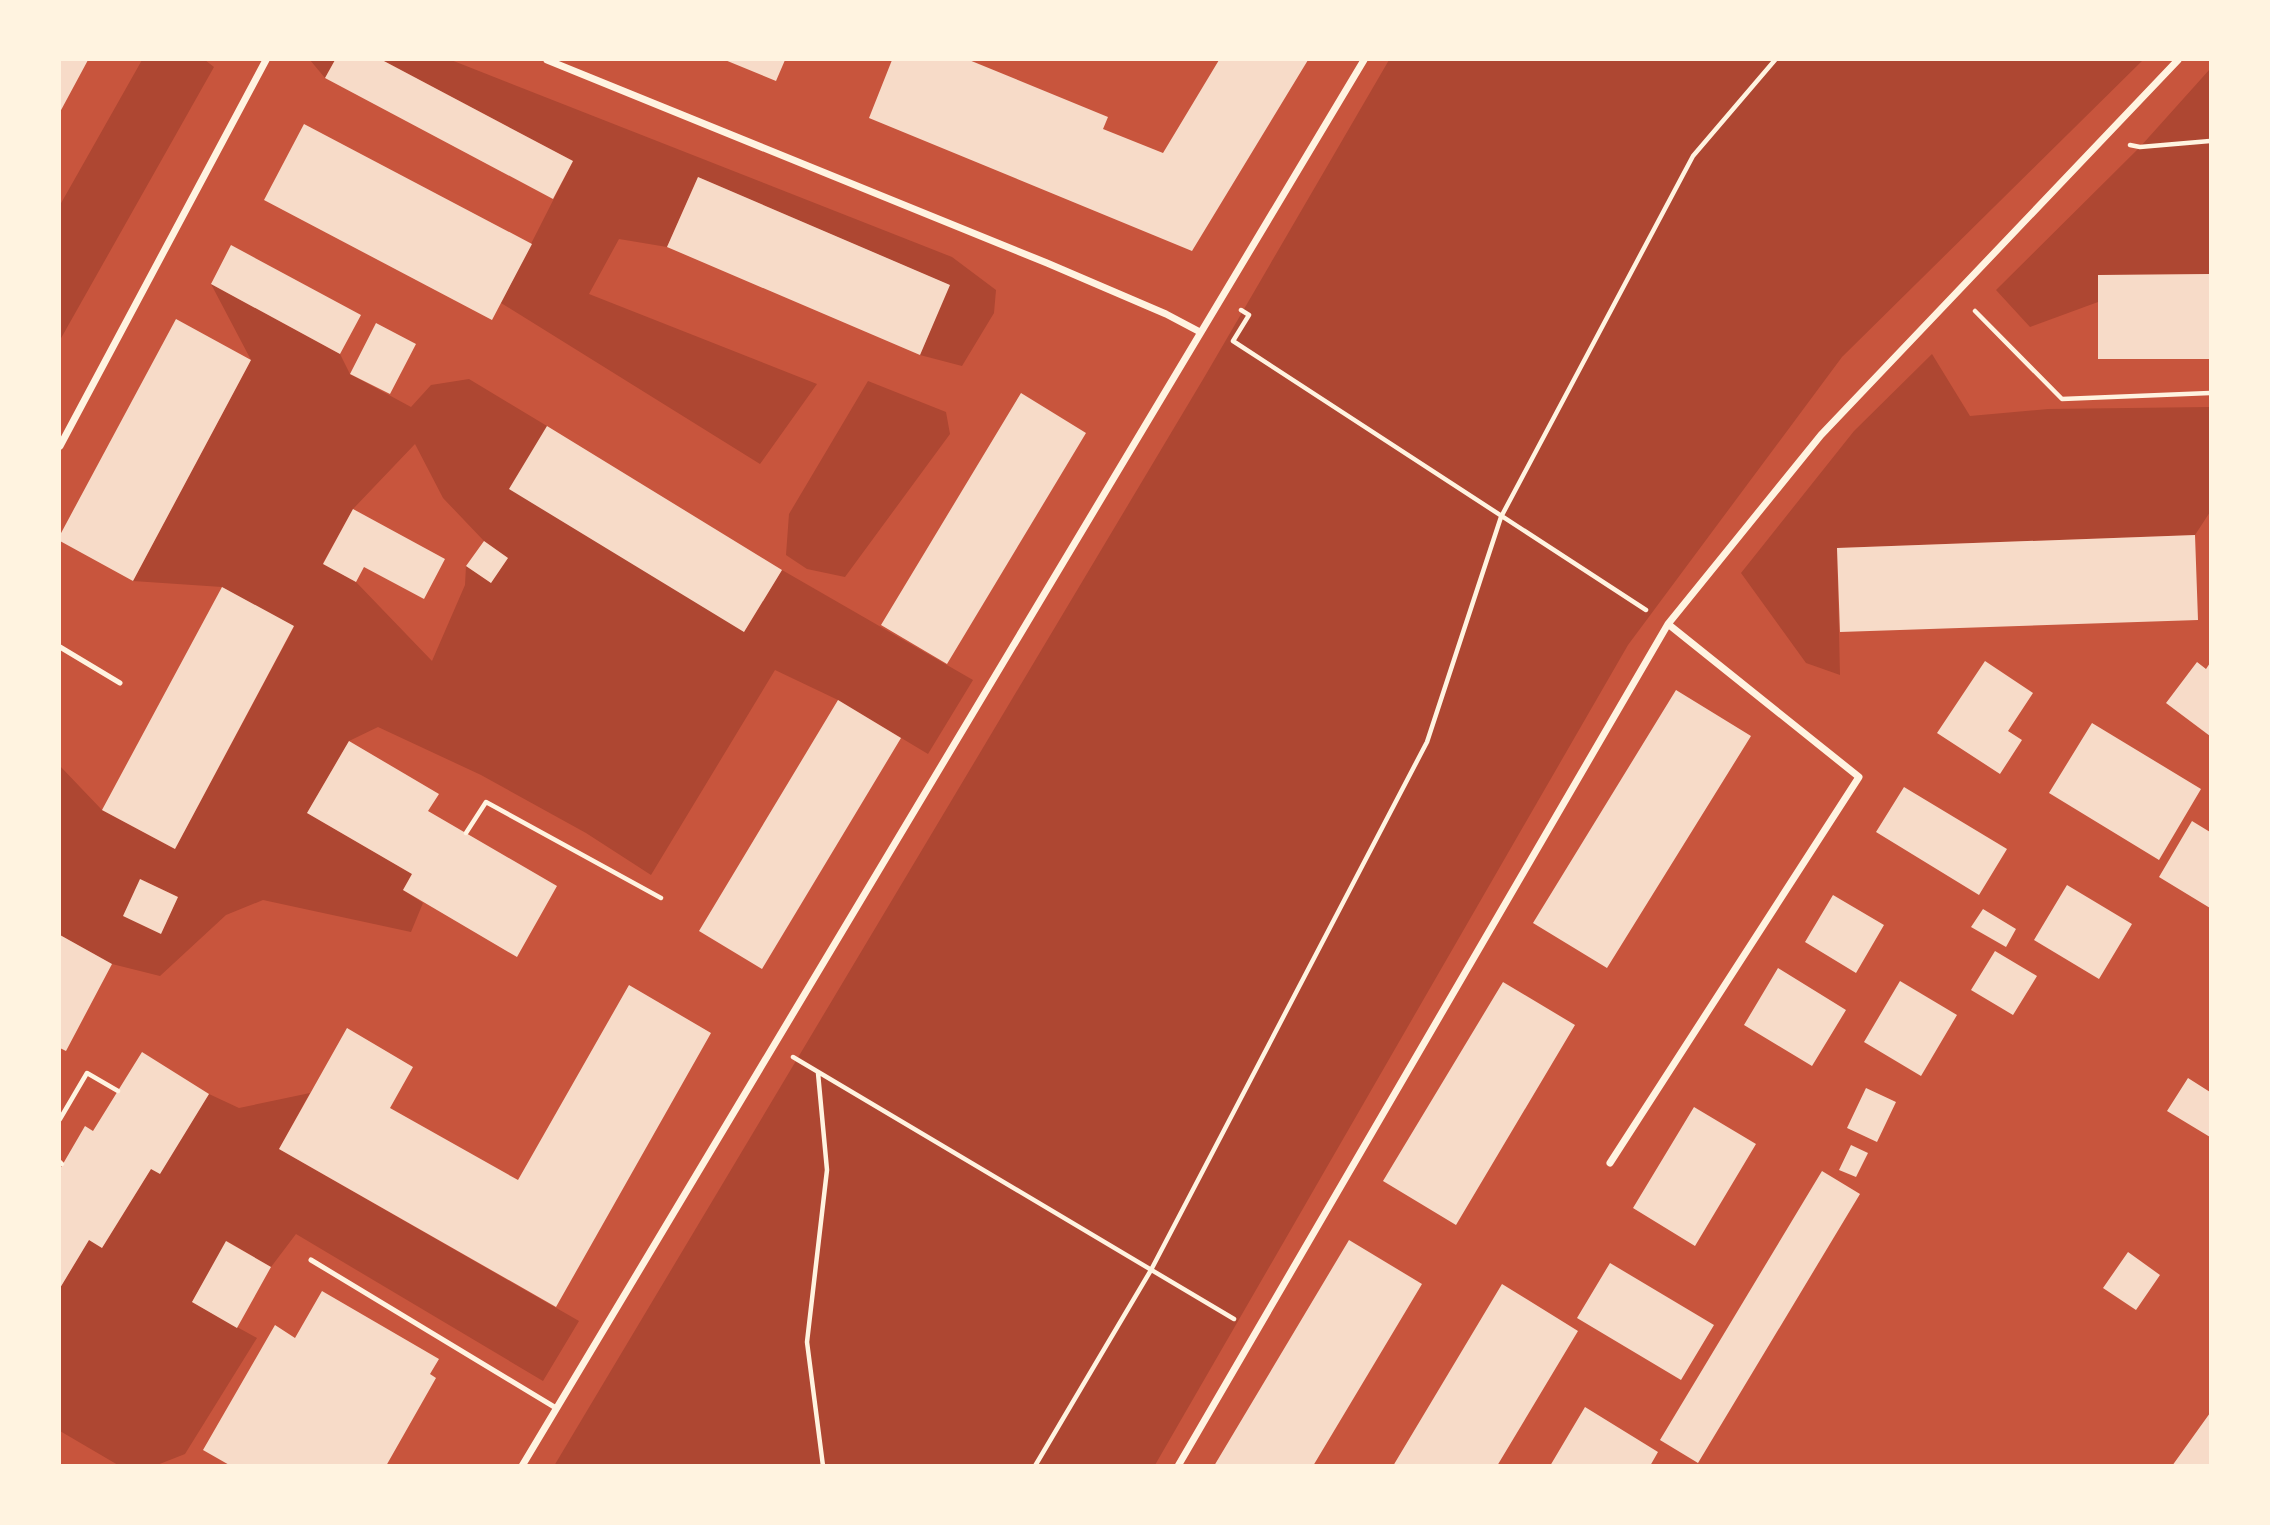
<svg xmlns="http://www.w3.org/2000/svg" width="2270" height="1525" font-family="Literata,serif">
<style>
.green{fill:#ae4732;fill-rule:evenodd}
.building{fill:#f7dbc8}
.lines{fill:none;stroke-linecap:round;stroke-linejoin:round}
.path{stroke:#fff3e0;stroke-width:4.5}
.service{stroke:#fff3e0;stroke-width:5}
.minor{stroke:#fff3e0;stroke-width:7}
</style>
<rect width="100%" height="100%" fill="#c8553d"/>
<path class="green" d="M142,60h63l9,7 -154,273v-135z
M310,60h25l-10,18z
M382,60h69l501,197 44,33 -2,23 -32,53 -42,-11 29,-70 -251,-108 -31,70 -48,-8 -30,55 228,90 -57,80 -259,-161 72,-142z
M1389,60h754l-301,297 -214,288 -473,820 -601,1 651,-1090z
M2210,69v205l-112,1v27l-68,25 -34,-37 144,-143z
M211,284l129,70 10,20 61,33 20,-22 38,-6 78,47 197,206 38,-62 191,110 -45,74 -90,-54 -63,-30 -124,205 -65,-42 -105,-58 -103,-48 -29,14 -42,72 105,61 -9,16 20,13 -12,29 -148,-32 -37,15 -66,61 -48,-12 -52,-29v-169l42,44 73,39 119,-222 -72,-40 -89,-6 118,-221zM415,444l28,54 41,43 24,17 -17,25 -25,-17 -1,19 -33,76 -76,-79 -33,-19 30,-54zM140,879l38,18 -17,36z
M1932,354l38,62 78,-7 162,-2v105l-15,23 -358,13 3,127 -34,-12 -65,-90 113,-142z
M868,381l78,31 4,22 -105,143 -38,-8 -21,-14 3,-41z
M310,1093l-31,56 300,172 -36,60 -247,-147 -25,33 -44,-26 -35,61 65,36 -72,116 -28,11h-39l-58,-34v-143l29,-48 13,8 49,-79 9,4 49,-79 30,14z"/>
<path class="building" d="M60,60h28l-28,52z
M335,60h47l191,101 -20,38 -228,-121z
M725,60h60l-9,21z
M892,60h77l139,57 -5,12 60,24 56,-93h89l-116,191 -323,-133z
M304,124l228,120 -40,76 -228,-120z
M698,177l252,108 -30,70 -253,-108z
M231,245l130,70 -21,39 -129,-70z
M2210,274v85h-112v-84z
M176,319l75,41 -118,221 -73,-40v-6z
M376,323l40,21 -26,50 -40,-20z
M1021,393l65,40 -139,231 -66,-39z
M547,426l235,144 -38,62 -235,-143z
M353,509l92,50 -21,40 -60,-32 -8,15 -33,-18z
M2195,535l3,85 -358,12 -3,-84z
M484,541l24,17 -17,25 -25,-17z
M222,587l72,39 -119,223 -73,-39z
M1985,661l48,32 -25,38 14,9 -22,34 -63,-41z
M2197,662l9,7 4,-6v73l-44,-33z
M1676,690l75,46 -144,232 -74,-45z
M838,700l63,38 -139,231 -63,-38z
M2092,723l109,66 -42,71 -110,-67z
M349,741l90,53 -11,17 129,75 -40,71 -114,-67 9,-16 -105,-61z
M1904,787l103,62 -28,46 -103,-63z
M2192,821l18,11v76l-51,-31z
M140,879l38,18 -17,37 -38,-18z
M2067,885l65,39 -33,55 -65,-39z
M1833,895l51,30 -28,48 -51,-31z
M1983,909l33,20 -10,18 -35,-20z
M60,935l52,29 -46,87 -6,-3z
M1995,951l42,25 -24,39 -42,-25z
M1778,968l68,42 -34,56 -68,-41z
M1900,981l57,34 -36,61 -57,-34z
M1503,982l72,43 -119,200 -73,-44z
M629,985l82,48 -155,274 -277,-158 68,-121 66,39 -23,41 128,72z
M142,1052l67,42 -49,80 -9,-5 -49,79 -13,-8 -29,48v-119l25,-43 8,5z
M2188,1078l22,14v45l-43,-26z
M1866,1088l30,14 -19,40 -30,-14z
M1694,1107l62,37 -61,102 -62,-38z
M1851,1145l17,8 -12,24 -17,-7z
M1822,1171l38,23 -162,269 -38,-23z
M1349,1240l73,44 -109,182h-99z
M226,1241l45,26 -34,61 -45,-26z
M2128,1252l32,23 -24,35 -33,-22z
M1610,1263l104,62 -33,55 -104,-62z
M1502,1284l76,47 -81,135h-104z
M322,1291l117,68 -9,15 6,4 -50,88h-155l-28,-16 72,-125 20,13z
M1585,1407l73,45 -8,14h-100z
M2210,1413v53h-38z"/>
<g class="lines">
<path class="path" d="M2130,145l10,2 70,-6
M1241,310l8,5 -16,26 413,269
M1975,311l87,88 148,-6
M466,833l20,-31 175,96
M793,1057l441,262
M818,1073l9,97 -20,172 16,124
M60,1119l27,-46 31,18
M60,1162l2,2
M1035,1466l116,-196 276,-528 74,-225 192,-361 82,-96"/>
<path class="service" d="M60,647l60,36
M311,1260l245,148"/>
<path class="minor" d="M547,60l500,203 119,51 34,18
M60,446l206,-386
M1610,1163l249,-386 -191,-153
M522,1466l842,-1406
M1178,1466l490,-842 153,-189 357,-375"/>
</g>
<rect width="2270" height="1525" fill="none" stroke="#fff3e0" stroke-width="122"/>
</svg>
